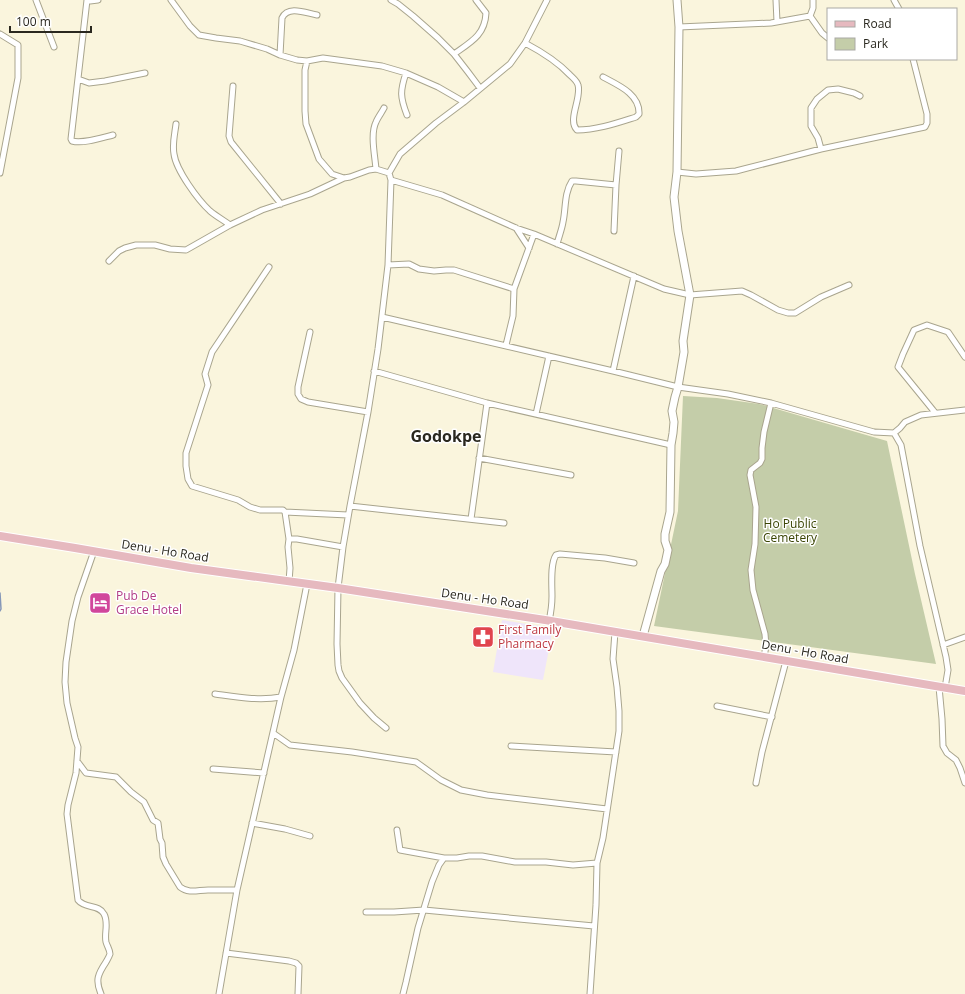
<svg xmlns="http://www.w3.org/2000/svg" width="965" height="994" font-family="'Open Sans',sans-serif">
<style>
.commercial{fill:#efe5fa}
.green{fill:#c4cda9}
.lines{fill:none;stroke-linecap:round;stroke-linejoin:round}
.stream{stroke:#8597b8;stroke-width:1.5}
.minor-casing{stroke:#a9a58e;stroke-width:7}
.tertiary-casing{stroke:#a9a58e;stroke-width:9}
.primary-casing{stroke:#fff;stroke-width:10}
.minor{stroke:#fff;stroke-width:5}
.tertiary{stroke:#fff;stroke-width:7}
.primary{stroke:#e6b9bf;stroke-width:8}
.labels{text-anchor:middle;stroke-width:3;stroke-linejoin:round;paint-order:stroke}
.park-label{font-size:12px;fill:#3a4403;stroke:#fff}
.street-label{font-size:12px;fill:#2a281f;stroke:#fff}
.hotel-label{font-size:12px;fill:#b23c85;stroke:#fff;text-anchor:start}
.health-label{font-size:12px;fill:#be3a42;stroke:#fff;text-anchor:start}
.district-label{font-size:16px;font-weight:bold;fill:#2a281f;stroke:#fff}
</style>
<rect width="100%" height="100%" fill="#faf5dd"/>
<path class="commercial" d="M502,620l51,8 -10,52 -50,-8z"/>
<path class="green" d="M683,396l34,2 42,6 128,37 28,133 21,90 -282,-38 24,-115z"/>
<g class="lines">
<path class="stream" d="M0,593l1,16 -1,2"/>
<g class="minor-casing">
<path id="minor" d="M36,0l18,47
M87,0l-16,139 1,2c11,3 29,-3 41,-6
M89,0l1,1 8,-1
M171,0l19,26 9,9 17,3 24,3 27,8 13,6 17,5 10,1 16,-3 59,8 24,7 32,14 26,15
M391,0l7,4 15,12 25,22 16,16 14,18 12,16
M776,0l1,22
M894,0l5,9
M810,16l12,17 6,5
M810,16l3,-8v-8
M679,27l92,-4 39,-7
M0,34l18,11v33l-18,95
M525,43c17,9 32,18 45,32 3,3 7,6 8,10 4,13 -11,35 -1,45 20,0 40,-7 59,-13l3,-3c1,-20 -21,-29 -36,-37
M454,54c17,-12 31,-19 32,-41l-10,-13
M280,55l2,-37c6,-13 24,-5 35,-3
M307,61l-2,9v41l1,13 13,35 13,15 12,4 6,-1 19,-7 7,-1 13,4
M406,73c-6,18 -6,24 1,42
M78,79l11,4 16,-2 40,-8
M233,86l-4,50 2,6 50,62
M176,124c-1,9 -4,20 -2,30 2,16 24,46 36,57 6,5 13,9 20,14
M821,149l-3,-11 -7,-12v-18l6,-9 11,-9 10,-1 16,4 6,3
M376,169c-1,-13 -6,-35 0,-47 2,-5 6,-10 8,-14
M677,172l19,2 40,-3 85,-22 104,-22 2,-4v-9l-14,-55
M391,180l51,15 74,33 18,6 130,55 26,6 52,-4 9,4 27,15 10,3h7l26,-16 28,-12
M516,228l13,20
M614,231l2,-46 3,-34
M557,244c2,-8 5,-15 6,-22 3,-13 1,-29 9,-41h4l40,4
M109,261l10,-10 6,-3 11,-3h19l15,4 16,1 44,-25 32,-15 48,-16 34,-16
M388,265l21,-1 10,5 15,2 12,-1h8l60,19 -1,27 -7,29
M269,267l-57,85 -7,22 3,11 -22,68v13l2,13 4,7 46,14 12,7 10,3h23l2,2 4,27 -1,8 2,21 -1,14
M514,289l20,-55
M382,317l231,54 65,16 50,7 43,9 103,29 20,1 6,-5 5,-6 16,-7 44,-5
M310,332l-12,55v7l3,5 7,3 60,10
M374,371l113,32 184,42
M613,371l21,-95
M935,413l-2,-3 -35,-43 5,-13 11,-24 13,-5 21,7 17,25
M536,414l13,-58
M894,433l7,12 19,101 26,111 2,13 -3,18
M479,458l92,17
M350,506l154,17
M285,512l63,3
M471,519l16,-116
M289,539h8l46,8
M94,551l-16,46 -6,24 -6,41 -1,20 2,21 8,35 3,9 -2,26 -8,32 -1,9 11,86c7,9 21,4 26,14 5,9 0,19 2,28 1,4 4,8 4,12 -1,3 -3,6 -4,8 -8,12 -11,18 -5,32
M549,621c2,-9 3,-17 3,-25 0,-11 -2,-32 4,-41l4,-1 45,4 29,5
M943,645l22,-8
M764,657l2,-11 -1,-12 -12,-44 -2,-20 4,-26 1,-37 -6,-32 1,-5 9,-7 2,-4v-11l2,-16 7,-29
M939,687l3,32 1,27 4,7 9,7 4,8 5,15
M215,694c22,3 44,7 66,3
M717,706l55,11
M386,728l-12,-10 -14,-15 -18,-25 -3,-7 -1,-6 -1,-21 1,-56 5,-41 7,-41 18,-94 10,-63 10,-84 3,-85 -2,-7 11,-19 36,-31 28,-21 46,-38 15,-21 22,-43
M273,733l17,12 62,7 64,10 25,18 20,10 26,5 120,14
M511,746l105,6
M77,761l9,12 30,4 15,15 13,10 9,18 5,3 2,16 2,4 1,14 3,7 14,23c9,7 18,3 28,3 10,0 19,0 29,0
M213,769l51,4
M756,783l6,-31 24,-91
M252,823l33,6 25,7
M397,830l3,20 44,8
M366,912h28l30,-2 170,16
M226,953l63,8 7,2 3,3 -1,28
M219,994l18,-104 44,-193 13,-47 13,-66
M403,994l3,-12 12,-54 14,-46 7,-17 5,-7h13l12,-2h13l33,6h31l27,3 24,-2
M590,994l6,-89 1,-42 6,-25 16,-107v-20l-2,-24 -4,-28 2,-27"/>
</g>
<g class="tertiary-casing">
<path id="tertiary" d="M643,636l18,-65 4,-7 3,-14 -3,-9v-7l5,-22 1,-67 2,-12 1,-11 -2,-11 3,-14 3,-10 6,-35 -1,-11 7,-46 -12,-64 -4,-34 3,-25 2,-145 -2,-27"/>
</g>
<g class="primary-casing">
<path id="primary" d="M0,536l75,12 116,20 147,20 207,32 420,71"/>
</g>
<use href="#minor" class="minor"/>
<use href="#tertiary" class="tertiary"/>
<use href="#primary" class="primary"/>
</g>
<defs>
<g id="hotel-square" transform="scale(1.15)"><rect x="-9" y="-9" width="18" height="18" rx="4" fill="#d1479c" stroke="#fff"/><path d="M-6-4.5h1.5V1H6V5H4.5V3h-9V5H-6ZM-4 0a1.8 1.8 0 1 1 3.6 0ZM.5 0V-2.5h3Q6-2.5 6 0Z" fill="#fff"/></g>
<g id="pharmacy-square" transform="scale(1.15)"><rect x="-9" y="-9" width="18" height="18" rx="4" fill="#e0444e" stroke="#fff"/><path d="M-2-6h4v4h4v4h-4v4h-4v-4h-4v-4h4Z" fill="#fff"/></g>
</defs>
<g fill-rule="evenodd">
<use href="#hotel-square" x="100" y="603"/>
<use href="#pharmacy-square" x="483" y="637"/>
</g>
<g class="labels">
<g class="park-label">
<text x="790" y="528">Ho Public<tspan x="790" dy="14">Cemetery</tspan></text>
</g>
<g class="street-label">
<text transform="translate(165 551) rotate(9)" y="4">Denu - Ho Road</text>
<text transform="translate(485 599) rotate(8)" y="4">Denu - Ho Road</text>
<text transform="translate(805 652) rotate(10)" y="4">Denu - Ho Road</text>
</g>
<g class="hotel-label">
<text x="116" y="600">Pub De<tspan x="116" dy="14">Grace Hotel</tspan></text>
</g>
<g class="health-label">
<text x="498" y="634">First Family<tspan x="498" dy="14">Pharmacy</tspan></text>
</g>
<g class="district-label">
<text x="446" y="442">Godokpe</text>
</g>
</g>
<rect x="827" y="8" width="130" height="52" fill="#ffffff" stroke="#aaa9a5"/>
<rect x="835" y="21" width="20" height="6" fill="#e6b9bf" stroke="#aaa9a5"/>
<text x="863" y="28" font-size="12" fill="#2a281f">Road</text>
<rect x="835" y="38" width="20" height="12" fill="#c4cda9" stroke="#aaa9a5"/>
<text x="863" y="48" font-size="12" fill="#2a281f">Park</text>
<path d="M10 26v6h81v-6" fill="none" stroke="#2a281f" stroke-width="2"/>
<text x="16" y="26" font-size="12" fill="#2a281f" stroke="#ffffff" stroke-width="3" paint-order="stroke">100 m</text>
</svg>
